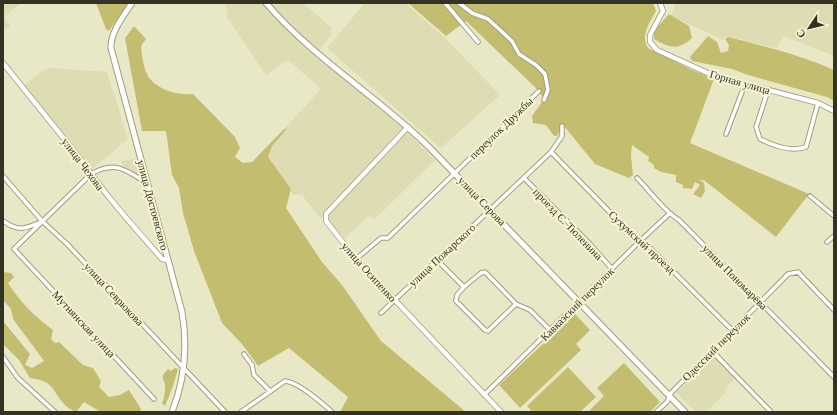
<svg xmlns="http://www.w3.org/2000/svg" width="837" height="415" font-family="'Times New Roman',serif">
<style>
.built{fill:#dedcb3}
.green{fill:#c3be6f}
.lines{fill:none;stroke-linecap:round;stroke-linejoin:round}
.minor-casing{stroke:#9e9c7c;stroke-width:5.5}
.tertiary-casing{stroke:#9e9c7c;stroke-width:6}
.secondary-casing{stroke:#9e9c7c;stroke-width:7}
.minor{stroke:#fff;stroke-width:3.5}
.tertiary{stroke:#fff;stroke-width:4.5}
.secondary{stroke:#fff;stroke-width:5}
.labels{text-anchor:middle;stroke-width:4;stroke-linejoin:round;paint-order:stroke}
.street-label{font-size:11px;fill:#333225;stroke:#f7f5d3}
</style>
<rect width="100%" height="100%" fill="#e9e8c6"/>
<path class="built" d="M3,3h18l-17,14 6,9 -7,5z
M225,3h38l28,30 116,99 28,28 -61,60 -5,-5 -24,23 -17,-17 -9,-4 -17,-22h-9l-25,-38 4,-11 15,-16 -3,-1 37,-40 -33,-29 -22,15 -40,-59 2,-2z
M270,3h33l29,25v5l-13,18 -32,-29z
M365,3h40l40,35 55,57 -59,53 -114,-100z
M676,3h158v53l-51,-20 -6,12 -51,-12 -3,4 -52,-24z
M51,68l56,4 21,67 -35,29 -69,-83 21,-16z
M137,158l4,17 -2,2 -17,-12 -1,-4z
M714,356l21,22 -11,13 1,2 -19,19h-10l-20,-19z"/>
<path class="green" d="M96,3h32l-19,28 -3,-2z
M408,3h245l3,8c-6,11 -16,24 -8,37l44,22 22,9 -24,64 119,51 -33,43 -71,-56 -6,-2 5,4 1,8 -4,7 -8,-4 7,-9 -5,-3 -3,7 -9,-1v-3l-7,-3v-7l-15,-3 -7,-4v-3l-6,-4 1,-4 -17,-12 -1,10 2,20 -4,3 -34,-14 -31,-38 -4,-1 1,4 -4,7h-3l-8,-11 -13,-2 -1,-7 12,-17 -7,-10 -71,-68 -20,15z
M669,14l20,12 3,12c-15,13 -22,10 -38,1v-8z
M134,26l12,13 -5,7c1,9 2,20 6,28 7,15 31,22 46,20l42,43 5,11 -5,9 8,6 9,-1 32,-33h3l-15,17 -4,11 23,32 -5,19 36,54 20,23 39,56 85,71h-126l8,-15 -59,-49 -31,18 -16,-22 -20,-21 -28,-72 -11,-38 -4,-25 -7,-13 -6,-44h-24l-17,-93z
M708,36l9,6 4,11 7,-2 1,-6 -4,-6 3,-2c36,9 72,18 106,33v31l-7,-4 -79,-22 -16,-6 -40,-8 -2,-4z
M3,272l8,1 3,4 -6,6c13,20 26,33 45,47l-2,9 4,4 4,-1 24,23 10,3 8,13 -2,6 10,10 11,-2 9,-5 12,19 -1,3h-39l-17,-10 -8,10c-4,-2 -8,-4 -11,-7 -14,-15 -10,-24 -35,-27l-11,-18 -16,-16v-23l27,33 -5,11 7,3 12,-7 -31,-42 -2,-10 -8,-9z
M575,314l15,16 -14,14 5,6 -61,58 -21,-23z
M624,363l36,39 -10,10h-62l16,-16 -7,-8z
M568,367l28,30 -16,15h-48l-5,-6z
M175,368l3,1 -5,17 -8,20 -3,-3c2,-2 4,-16 3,-19 -1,-4 -3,-5 -2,-9l5,-6 3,2z"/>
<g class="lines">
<g class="minor-casing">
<path id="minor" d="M445,3l33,39
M459,3l13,10 16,6 24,22 7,13 17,11 9,9 3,16 -4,10
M768,90l-12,37 4,12c14,7 32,13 46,8l12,-44
M726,134l19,-50
M551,152l88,90 6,1 88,88
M3,176l39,45 25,23 158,168
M524,178l66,66 22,25
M637,178c13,13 27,33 42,42l155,157
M148,184c-22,-14 -32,-24 -57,-10l-77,75 140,150
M810,196l24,20
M3,221c16,11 21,8 38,1
M827,242l7,-6
M356,259l25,-21h7l151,-147
M437,260l27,27 17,-14 4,-1 31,32 14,6 21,21
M464,287l-7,8 -1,6 29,29 3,1 28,-27
M381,313l170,-161 11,-16v-10
M713,352l58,60
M244,354l8,11 2,10 16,16
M3,357l15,21 37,34
M484,395l155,-153 30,-28
M241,412l44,-31c13,1 37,22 47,31
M656,412l11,-10 4,-9 117,-119 10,-2 36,38"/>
</g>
<g class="tertiary-casing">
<path id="tertiary" d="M660,3l3,8 -13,24v7l7,8 55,25 106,28 16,8
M3,63l79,98c24,35 52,66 80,98l6,1
M408,127l-82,87v7l30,38 145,153"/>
</g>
<g class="secondary-casing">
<path id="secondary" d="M132,3c-8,12 -22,30 -21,45l71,264c6,35 3,67 -10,100
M266,3c47,55 111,93 163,144l256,265"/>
</g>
<use href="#minor" class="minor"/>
<use href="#tertiary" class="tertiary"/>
<use href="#secondary" class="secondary"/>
</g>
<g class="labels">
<g class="street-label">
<text transform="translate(740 82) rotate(16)" y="4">Горная улица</text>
<text transform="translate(501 128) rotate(-44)" y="4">переулок Дружбы</text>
<text transform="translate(83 164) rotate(53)" y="4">улица Чехова</text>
<text transform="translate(482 201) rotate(46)" y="4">улица Серова</text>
<text transform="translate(153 205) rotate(75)" y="4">улица Достоевского</text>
<text transform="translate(568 224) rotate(46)" y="4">проезд С. Тюленина</text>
<text transform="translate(642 242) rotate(43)" y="4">Сухумский проезд</text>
<text transform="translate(442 255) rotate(-43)" y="4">улица Пожарского</text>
<text transform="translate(369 272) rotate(48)" y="4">улица Осипенко</text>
<text transform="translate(735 277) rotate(45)" y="4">улица Пономарёва</text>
<text transform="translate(114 294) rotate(47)" y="4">улица Севрюкова</text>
<text transform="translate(577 304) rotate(-45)" y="4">Кавказский переулок</text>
<text transform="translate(84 324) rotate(47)" y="4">Мутнянская улица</text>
<text transform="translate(716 347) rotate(-45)" y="4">Одесский переулок</text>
</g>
</g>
<rect width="837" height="415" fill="none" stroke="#333225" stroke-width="8"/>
<g transform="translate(809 28) rotate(235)" stroke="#f7f5d3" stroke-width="3" paint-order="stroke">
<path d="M0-3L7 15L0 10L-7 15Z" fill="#333225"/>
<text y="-6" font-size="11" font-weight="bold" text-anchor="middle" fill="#333225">С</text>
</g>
</svg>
